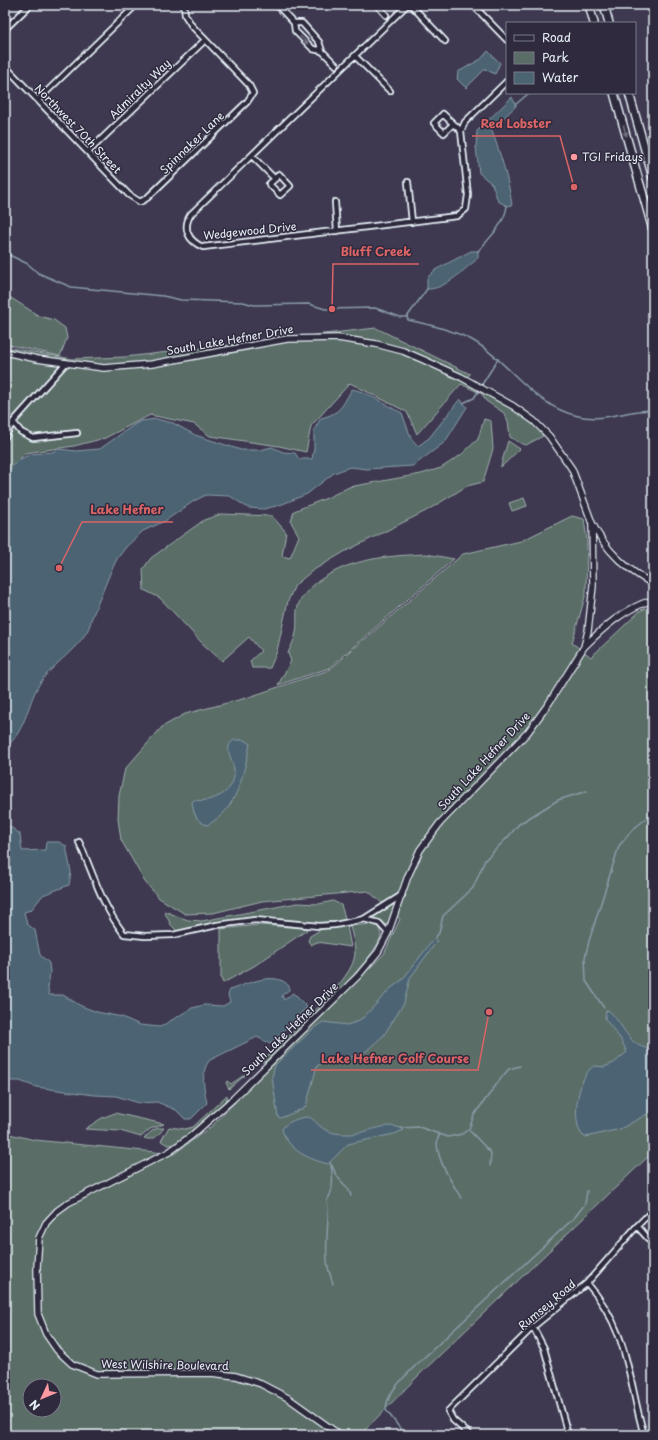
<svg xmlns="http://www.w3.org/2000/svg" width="658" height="1440" font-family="'Playpen Sans',sans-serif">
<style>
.green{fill:#5a6d66;stroke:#a1afaf;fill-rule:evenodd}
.water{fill:#4b6473;stroke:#8a9ca8}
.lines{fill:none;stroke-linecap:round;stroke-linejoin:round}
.stream{stroke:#8a9ca8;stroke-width:1.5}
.minor-casing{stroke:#e8f1f8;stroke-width:8}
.tertiary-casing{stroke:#e8f1f8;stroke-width:8}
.trunk-casing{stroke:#e8f1f8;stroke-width:10}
.minor{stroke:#2f2a3d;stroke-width:4.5}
.tertiary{stroke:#2f2a3d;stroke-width:5.5}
.trunk{stroke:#2f2a3d;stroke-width:7}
.oneway{fill:#70707e}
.poi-dot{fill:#ff9aa2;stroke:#2f2a3d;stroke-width:1.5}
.labels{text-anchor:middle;stroke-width:3;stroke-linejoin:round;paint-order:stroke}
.street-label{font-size:11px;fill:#e8f1f8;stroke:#2f2a3d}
.poi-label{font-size:11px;fill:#e8f1f8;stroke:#2f2a3d;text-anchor:start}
.leader{fill:none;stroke:#db6466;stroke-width:1.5}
.callout-dot{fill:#db6466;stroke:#2f2a3d;stroke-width:1.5}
.callout-label{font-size:12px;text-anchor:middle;font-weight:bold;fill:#db6466;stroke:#2f2a3d;stroke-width:3;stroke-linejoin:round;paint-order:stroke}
</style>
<rect width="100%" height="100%" fill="#3e3950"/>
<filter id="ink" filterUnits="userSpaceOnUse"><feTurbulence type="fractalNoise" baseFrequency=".025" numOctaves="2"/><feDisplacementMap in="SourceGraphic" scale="8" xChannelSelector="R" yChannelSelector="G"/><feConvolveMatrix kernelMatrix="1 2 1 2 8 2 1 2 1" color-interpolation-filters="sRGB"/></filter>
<g filter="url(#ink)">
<path class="green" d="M5,294l34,22 15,4 11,8 2,10 -7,18 -55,-12z
M376,328l94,46 -7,8c18,9 73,36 80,54l-17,9 -4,-1 -12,-7 -2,-16 -4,-8 -18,-12 -4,-7 -21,-10 -44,50 -10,-22 -57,-29 -39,43 -5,26 -27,-6 -69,-10 -16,-12 -44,-9 -45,23 -31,8 -49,7 -20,23v-129l67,12 53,-2z
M484,419l7,2 2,28 -10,33 -16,4 -41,25 -82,41 -32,19 -17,14 -7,16 -11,50 -7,17h-18l-2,-7 11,-10 -12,-14 -27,24 -19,-17 -43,-46 -16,-8 -1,-21 8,-11 53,-38 17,-6 51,2 14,16 -4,24 8,2 9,-22 -8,-14 3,-11 33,-13 22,-11 72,-13 20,-6 20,-13 17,-16z
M508,441l12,8 -19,18v-2z
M524,498l3,8 -15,5 -3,-8z
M572,516l12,3 3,22 -1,52 -14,50 19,14 50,-47 12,-4v546l-233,222 -60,61h-355v-302l30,7 139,14 38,-28 53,-55 119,-117 16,-35 -8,-7 -4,12 -3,2 -10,-7 -1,-2 14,-9 -20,-17 -106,10 -49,12 -28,1 -26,-16 -14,-16 -24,-42 -3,-21 1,-23 6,-27 37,-42 23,-13 61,-16 83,-28 134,-116 58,-13zM30,1386h24v24h-24z
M426,554l28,5 -125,109 -51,17 13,-24 -3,-8c3,-7 7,-14 8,-20 2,-10 -1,-21 3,-30 4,-9 13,-17 21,-23 32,-22 68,-24 106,-26z
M333,901l8,4 5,16 -34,2 -45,-4 -89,13 -7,-7 -7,-14 24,9 14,1 95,-18 22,1z
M372,924l7,4 2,7c-3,24 -94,105 -116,127h-3c22,-24 85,-75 92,-103 3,-10 -2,-23 -4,-33z
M259,925l46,3 2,2 -53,36 -31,17 -2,-4v-50z
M347,926l4,21 -34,-5 -6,3 -3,-4 2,-5 12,-7z
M250,1071l-21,18 -3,-6 1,-2 4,3z
M227,1095v5c-12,12 -43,44 -59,45l-7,-4 8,-14 16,2 8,-2z
M115,1113l49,11 -14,5 -9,8 -21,-6 -35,-2 17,-11z
M158,1128h6c-6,7 -10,14 -20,10l8,-7z"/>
<path class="water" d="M488,51l12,12 -5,11 -10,-5 -19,19 -9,-9 1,-7 23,-13z
M512,97l4,9 -17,16 -9,4c10,26 18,51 22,79l-5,1 -9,-5 -6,-17 -13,-11 -3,-26 1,-16z
M471,251h7v7l-3,3c-13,10 -31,29 -48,28v-11l8,-8z
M352,389c19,4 32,16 50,24l9,25 7,8 11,-8 31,-39 7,8 -22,35 -32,24 -46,3 -17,-2 -16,6 -27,21 -27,11 -16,4 -16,-1 -18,-12 -24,-1 -12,6 -29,20 -22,10 -17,16 -9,12 -6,12 -20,49c-2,21 -36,42 -48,59 -17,22 -14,49 -38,69v-201l6,-8 -6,-4v-61l13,-14 13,-6 21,-2 7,-3 17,2 24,-2 32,-23 9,-5 15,-2 17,4 22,12 46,15h19l12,-3 11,5 12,1 4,6h13l2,-10v-19l7,-12c20,-5 21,-12 31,-29z
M234,740h10l6,4c-7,30 -12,66 -43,81 -11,-3 -14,-13 -15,-23l2,-2c17,3 42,-7 40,-29 0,-11 -12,-23 0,-31z
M5,823l15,11 2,17 23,-1 1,-8h13l7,4 5,26 -2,13 -26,10 -12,15 -7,2 3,12 8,6 5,25 9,8 1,9 -2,16 1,7h14l18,11 16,6 25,5 18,8 20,2 32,-19 12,-3 19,1 7,-4 -2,-7 2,-5c16,-6 46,-20 59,-4v4l-7,5 2,5 9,-7 14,14 -37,37 -13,-7 -47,23c-10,11 -6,29 -3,43l-16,16h-6l-9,-9 -19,-8 -18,1 -23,-7 -22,-1 -58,-8 -16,-6h-15z
M433,940l4,1 -27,37 -6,25 -20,32 -20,18 -8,3 -34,7 -5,3 -11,40 -4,3 -21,9 -3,-1 -6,-40 3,-12 40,-38 8,-5 24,3 9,-3 8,-5 26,-28 12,-9z
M608,1010c12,10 18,28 30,35 4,2 10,4 15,6v60l-33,18 -34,8 -3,-1c-13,-14 -5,-61 11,-70l10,1 10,-4 13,-11 -7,-14 -15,-19 1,-8z
M308,1117c5,1 8,6 12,9 8,7 17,8 27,8 18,1 40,-15 57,-4l-10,4 -46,10 -20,20c-20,-5 -40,-14 -46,-35 4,-7 18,-12 26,-12z"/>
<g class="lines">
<path class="stream" d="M515,105l14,-12
M478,251c12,-13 27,-28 29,-45
M5,253l23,11 10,9 33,14 92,9 18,4 62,2 11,3 55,-1 16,5 50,-1 25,9h7l1,3c22,5 45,10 64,20 38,22 62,67 106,76 20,5 40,-2 60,-5 5,-1 10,0 15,-1
M407,317l20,-28
M481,386l17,-27
M463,403l11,-5 5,-8
M435,938l4,-5 4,-17 30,-28 12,-28 23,-23 11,-13 39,-24 29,-9
M604,1008l-18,-27 -1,-23 4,-17 30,-95 13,-16 21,-17
M401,1128l18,-1 29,10 14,-3 7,-5 5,-14 28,-38 7,-8 11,-3
M469,1130l22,23 -1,13
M440,1134c-11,15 13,50 21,64
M330,1163c4,5 6,13 10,17 5,6 9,7 11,16
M331,1165c2,10 3,26 -4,35 3,19 -2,40 0,60 0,8 4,16 6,24
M405,1435l-19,-25c0,-18 19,-33 30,-45l159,-148 10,-13 2,-13"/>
<g class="minor-casing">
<path id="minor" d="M277,5l17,18 1,8 18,18 9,2
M377,5l9,10
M407,5l-216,209c-9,14 -3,27 12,33l254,-31 9,-7 2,-14 -7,-64 4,-9 42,-41
M411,5l34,36
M473,5l34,35
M294,23h8l17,19 3,9 14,14
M5,29l25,-24
M355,56l35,35
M5,66l124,129 11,7 7,-4 100,-96 6,-9 -4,-8 -57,-59 -7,-11 -1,-10
M38,100l98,-95
M453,124l-9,9 -10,-10 9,-9 18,17
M88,152l117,-112
M252,156l23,23 -6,5 11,11 10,-9 -11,-12 -4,5
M408,182l4,40
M335,202l2,29
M13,422l8,10 12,6 44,-5
M5,437l8,-15 53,-59
M79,842c15,33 22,62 45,92l21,2 28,-1 44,-10 38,-5 64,6 16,-1 29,-6 38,-24
M364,919l15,4 9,10
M637,1226l16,18
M587,1283c43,50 40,93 57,152
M533,1327l11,21 24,87
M470,1435l-17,-15 -5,-9 85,-84 54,-44 50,-57 16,-16"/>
</g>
<g class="tertiary-casing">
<path id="tertiary" d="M5,352l32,7 67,9 48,-4 135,-25 51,-1 38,6 27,7 21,9 37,17 52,29 21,15 15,15 23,33 20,54 1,63 -5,45 -4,16 -35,56 -21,29 -88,91 -20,27 -12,26 -20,57 -10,19 -20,24 -125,123 -42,37 -22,16 -101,51 -11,8 -11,12 -7,15 -2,29 1,47 8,20 11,16 15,14 25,10 114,-1 25,3 25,8 27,14 52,37
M592,523c14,28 34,46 61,61
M584,647c20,-20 41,-39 69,-47"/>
</g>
<g class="trunk-casing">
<path id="trunk" d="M589,5l5,18
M604,5l5,18
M614,93l39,137
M629,93l24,85"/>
</g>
<use href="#minor" class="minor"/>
<use href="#tertiary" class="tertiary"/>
<use href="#trunk" class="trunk"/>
</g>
<defs><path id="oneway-solid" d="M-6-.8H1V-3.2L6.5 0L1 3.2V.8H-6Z"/></defs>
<g class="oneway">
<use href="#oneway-solid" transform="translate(304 40) rotate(46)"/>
<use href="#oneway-solid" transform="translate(625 131) rotate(74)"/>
</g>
</g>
<circle class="poi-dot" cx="574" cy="157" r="4"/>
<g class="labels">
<g class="street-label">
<text transform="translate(140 89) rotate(-44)" y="4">Admiralty Way</text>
<text transform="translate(78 129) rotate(46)" y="4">Northwest 70th Street</text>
<text transform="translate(192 143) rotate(-44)" y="4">Spinnaker Lane</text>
<text transform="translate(250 231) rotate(-6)" y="4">Wedgewood Drive</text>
<text transform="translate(230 340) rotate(-10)" y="4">South Lake Hefner Drive</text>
<text transform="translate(484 761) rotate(-47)" y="4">South Lake Hefner Drive</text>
<text transform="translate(290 1029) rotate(-44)" y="4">South Lake Hefner Drive</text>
<text transform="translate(547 1305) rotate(-40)" y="4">Rumsey Road</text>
<text transform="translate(165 1365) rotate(1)" y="4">West Wilshire Boulevard</text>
</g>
<g class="poi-label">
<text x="582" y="161">TGI Fridays</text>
</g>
</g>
<path class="leader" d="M574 187L560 136H472M332 309L333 264H419M59 568L82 522H173M489 1012L478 1070H311"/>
<g class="callout-dot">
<circle cx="574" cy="187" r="4"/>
<circle cx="332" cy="309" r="4"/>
<circle cx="59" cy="568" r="4"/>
<circle cx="489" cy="1012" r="4"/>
</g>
<g class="callout-label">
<text x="516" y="128">Red Lobster</text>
<text x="376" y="256">Bluff Creek</text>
<text x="127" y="514">Lake Hefner</text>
<text x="395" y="1063">Lake Hefner Golf Course</text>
</g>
<rect width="658" height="1440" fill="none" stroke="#2f2a3d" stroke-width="20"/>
<rect x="10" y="10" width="638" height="1420" fill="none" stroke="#e8f1f8" stroke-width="1.5" filter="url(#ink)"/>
<rect x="506" y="22" width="130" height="72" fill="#2f2a3d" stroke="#797a88"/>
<rect x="514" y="35" width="20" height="6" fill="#2f2a3d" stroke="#797a88"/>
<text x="542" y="42" font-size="12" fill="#e8f1f8">Road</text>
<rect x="514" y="52" width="20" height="12" fill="#5a6d66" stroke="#797a88"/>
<text x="542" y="62" font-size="12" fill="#e8f1f8">Park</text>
<rect x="514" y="72" width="20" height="12" fill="#4b6473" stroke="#797a88"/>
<text x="542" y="82" font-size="12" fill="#e8f1f8">Water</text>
<g transform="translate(42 1398) rotate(226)"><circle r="19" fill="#2f2a3d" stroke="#797a88"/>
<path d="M0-3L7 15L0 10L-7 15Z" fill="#ff9aa2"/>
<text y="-6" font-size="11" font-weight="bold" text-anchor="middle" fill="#e8f1f8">N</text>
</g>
</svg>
